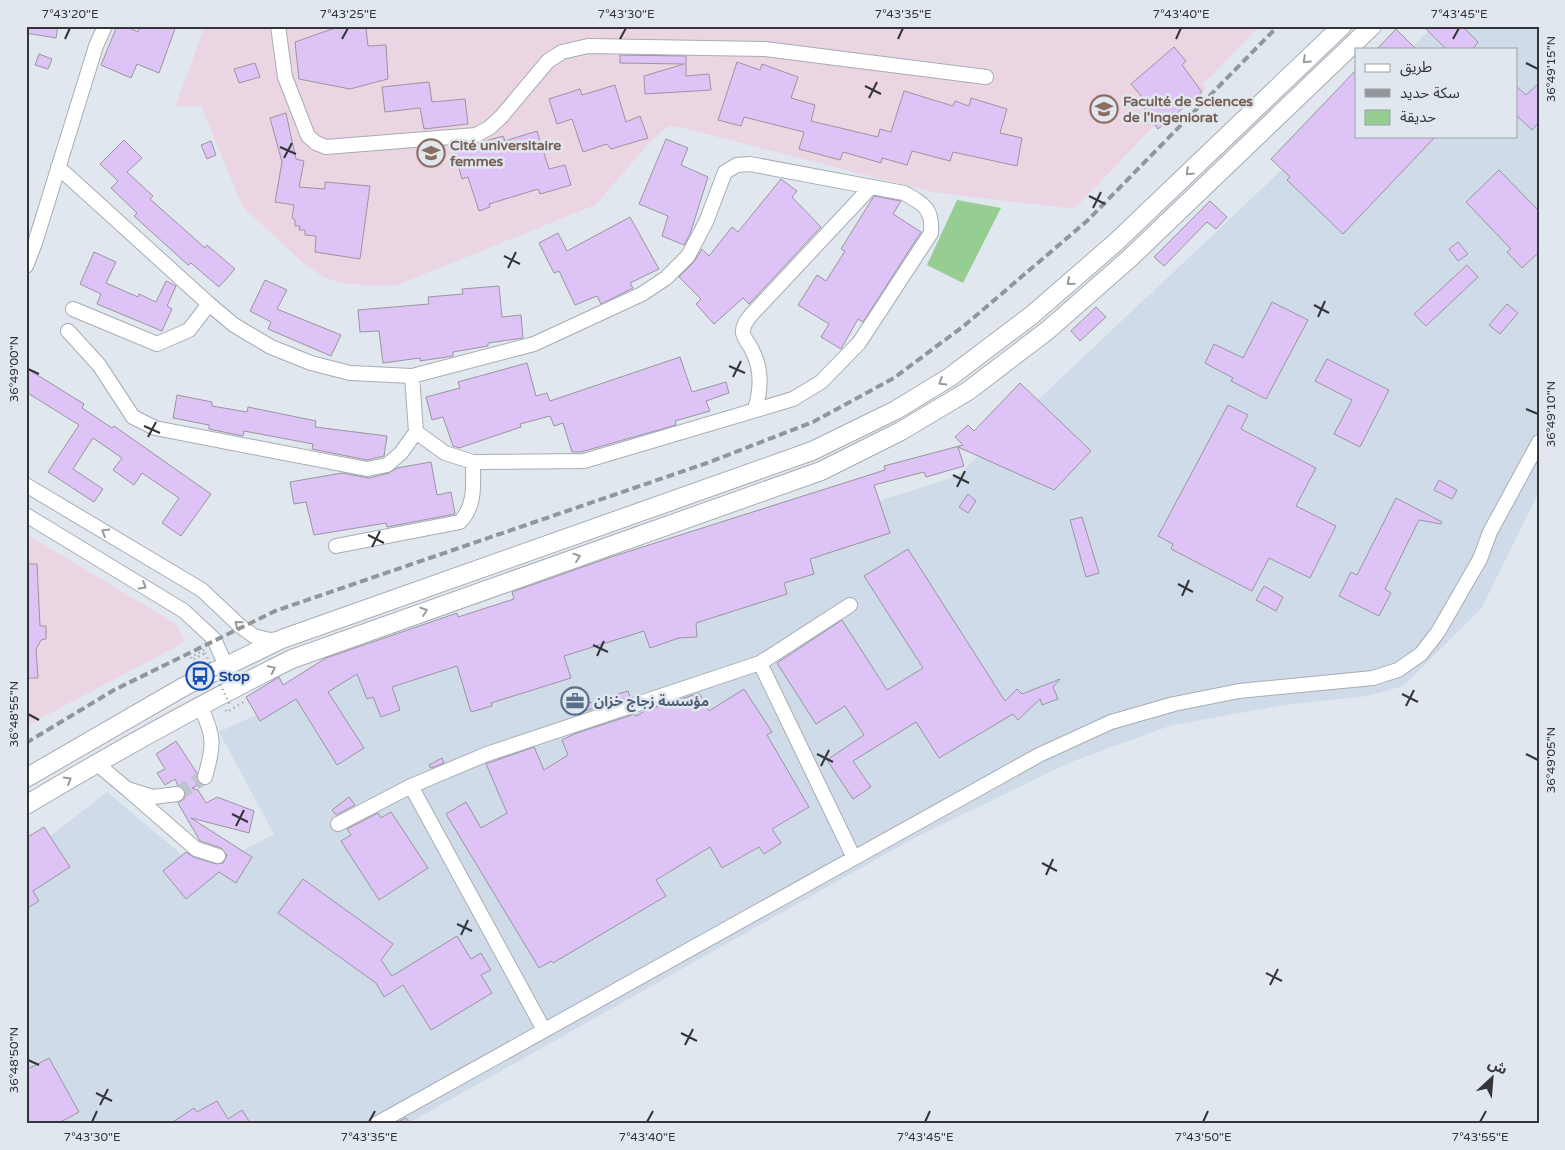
<svg xmlns="http://www.w3.org/2000/svg" width="1565" height="1150" font-family="'Varela Round','Noto Sans Arabic',sans-serif">
<style>
.built{fill:#cfdbe8}
.education{fill:#ebd5e2}
.green{fill:#96cd93}
.lines{fill:none;stroke-linecap:round;stroke-linejoin:round}
.stream{stroke:#4296d5;stroke-width:4}
.building{fill:#ddc3f6;stroke:#9a969e}
.minor-tunnel{stroke:#bdc3ca;stroke-width:14;stroke-dasharray:14 7;stroke-linecap:butt}
.minor-casing{stroke:#a7adb4;stroke-width:16}
.major-casing{stroke:#a7adb4;stroke-width:20}
.path{stroke:#969ba0;stroke-width:2.5;stroke-dasharray:1 4;stroke-linecap:butt}
.minor{stroke:#fff;stroke-width:14}
.major{stroke:#fff;stroke-width:18}
.rail{stroke:#91969b;stroke-width:4;stroke-dasharray:8 4;stroke-linecap:butt}
.path-bridge{stroke:#969ba0;stroke-width:2.5;stroke-dasharray:1 4;stroke-linecap:butt}
.oneway{stroke:#999a9c}
.ticks{fill:none;stroke:#333538;stroke-width:2}
.labels{text-anchor:middle;stroke-width:5;stroke-linejoin:round;paint-order:stroke}
.education-label{font-size:14px;font-weight:bold;fill:#785e54;stroke:#e0e7ee;text-anchor:start}
.transit-label{font-size:14px;font-weight:bold;fill:#164399;stroke:#e0e7ee;text-anchor:start}
.service-label{font-size:14px;font-weight:bold;fill:#4e5e75;stroke:#e0e7ee;text-anchor:start}
.neatline{fill:none;stroke:#333538;stroke-width:2}
.ticks-label{font-size:12px;text-anchor:middle;fill:#333538}
</style>
<rect width="100%" height="100%" fill="#e0e7ee"/>
<path class="built" d="M1434,26h105v466l-58,117 -78,77 -35,10 -84,9 -112,20 -101,37 -157,76 -507,286h-381v-269l81,-63 96,80 71,-38 -55,-102 145,-67 593,-189 399,-376v36h160v-87h-106z"/>
<path class="education" d="M205,26h1055l-57,58 3,5 -48,40 -4,-3 -80,83 -142,-17 -249,-64 -15,-2 -16,14 -57,65 -198,80 -26,1 -30,-3 -16,-5 -21,-14 -61,-57 -42,-101 -26,1z
M26,534l150,90 9,18 -159,84z"/>
<path class="green" d="M957,200l44,8 -38,75 -36,-18z"/>
<g class="lines">
<path class="stream" d="M1539,768v64
M1539,929v50"/>
</g>
<path class="building" d="M26,26h32l-2,12 -30,-5z
M117,26h8l13,6 2,-6h36l-17,47 -22,-9 -6,14 -30,-13z
M1423,26h39l16,16 -5,7h-27z
M338,27l28,1 2,18 18,-1 2,34 -38,10 -51,-10 -4,-37z
M1396,29l20,20h-39z
M1174,47l12,14 -4,4 20,27 -44,37 -14,-20 5,-4 -18,-21z
M39,54l13,5 -4,10 -13,-4z
M620,55l66,1v20l23,-2 2,16 -66,4 -1,-18 40,-12 -64,-1z
M737,62l23,8 2,-6 36,13 -7,21 24,7 -4,16 67,16 2,-8 11,3 13,-41 49,15 2,-5 14,5 2,-8 36,11 -7,24 22,5 -5,28 -64,-14 -3,9 -38,-10 -5,14 -25,-7 -1,5 -38,-11 -3,8 -41,-11 5,-17 -60,-15 -3,9 -23,-6z
M255,63l5,14 -21,6 -5,-14z
M1356,70v66h80l-93,98 -56,-54 3,-3 -19,-18z
M429,82l3,20 33,-3 3,25 -44,5 -4,-21 -35,4 -3,-25z
M1539,83v39l-7,8 -16,-15v-29l10,9z
M615,85l11,37 14,-6 8,22 -37,11 -4,-5 -24,8 -11,-33 -15,5 -8,-25 31,-10 2,6z
M286,113l10,46 8,2 -5,26 26,2v-7l45,4 -10,73 -45,-7 1,-16 -11,-1v-5h-6l1,-4h-5v-6l-3,-2 2,-13 -19,-3 7,-40 -12,-44z
M537,131l12,38 16,-4 6,20 -31,9 -2,-5 -49,15 1,3 -11,4 -11,-34 -6,2 -8,-29 49,-14 2,5z
M666,139l22,9 -7,17 27,12 -18,57 -6,11 -22,-9 6,-20 -29,-12z
M124,140l18,18 -15,14 26,24 -3,3 55,49 2,-3 28,24 -16,18 -28,-24 -3,2 -54,-49 3,-3 -26,-25 7,-7 -18,-17z
M211,141l5,14 -9,4 -6,-14z
M1499,170l40,41v41l-17,16 -15,-16 4,-3 -45,-47z
M781,179l16,12 -5,6 29,30 -72,77 -6,-6 -29,26 -18,-20 5,-5 -22,-22 15,-15 8,-13 7,7 23,-29 6,5z
M874,196l27,5 -8,13 28,18 -58,90 -5,-3 -17,30 -20,-12 8,-13 -31,-19 19,-30 9,6 19,-30 -4,-2z
M1210,201l17,16 -11,12 -9,-7 -43,44 -10,-9z
M630,217l29,52 -29,14 3,5 -32,16 -4,-8 -22,9 -16,-34 -5,2 -15,-30 19,-10 9,18z
M1458,242l10,12 -10,7 -9,-12z
M94,252l22,10 -10,21 32,14 1,-3 17,8 10,-21 10,5 -9,20 5,3 -10,22 -65,-27 4,-10 -21,-10z
M1467,265l11,12 -52,49 -12,-12z
M265,280l22,10 -10,19 64,26 -10,21 -63,-27 3,-7 -21,-11z
M499,286l3,31 19,-2 2,23 -35,5v3l-35,6v4l-33,5v-3l-37,5 -4,-32 -19,1 -2,-22 71,-6 -1,-7 35,-3 -1,-5z
M1272,302l36,18 -42,79 -35,-18 2,-3 -28,-15 9,-19 29,14z
M1507,304l11,9 -18,21 -11,-9z
M1096,307l10,10 -26,24 -9,-10z
M680,357l12,35 34,-10 3,11 -23,8 4,10 -35,10 1,4 -95,27h-9l-9,-29 -9,3 -4,-10 -30,8 1,3 -62,21 -6,-2 -10,-29 -11,3 -6,-23 34,-9 -2,-6 69,-19 9,33 11,-3 3,8z
M1327,359l62,31 -29,57 -26,-13 18,-34 -37,-19z
M26,368l58,36 -2,4 30,20 2,-2 97,68 -30,42 -19,-13 17,-25 -37,-25 -8,12 -21,-15 9,-12 -29,-20 -20,31 30,20 -9,13 -46,-30 31,-47 -53,-33z
M1020,383l71,68 -37,39 -96,-43 6,19 -38,11 -2,-5 -50,13 16,48 -80,26 4,15 -30,9 3,11 -91,29 1,14 -18,1 -29,10 -6,-17 -80,25 7,22 -80,25 1,3 -21,6 -14,-46 -65,21 8,23 -19,7 -8,-20 -6,2 -10,-25 -29,18 36,56 -27,17 -41,-66 -36,22 -14,-24 33,-20 4,8 43,-27 131,-45 1,4 56,-18 -2,-7 99,-35 274,-87 -1,-4 79,-21 -8,-8 13,-12 6,6z
M177,395l35,7v4l35,6 1,-5 68,14 -1,6 72,9 -3,20 -17,4 -55,-11 1,-5 -69,-13 -1,5 -34,-7v-4l-36,-7z
M1228,405l20,10 -7,14 75,39 -20,38 40,20 -26,52 -41,-20 -17,33 -81,-42 2,-5 -15,-8z
M431,462l6,33 14,-3 4,22 -68,13 -1,-4 -72,12 -8,-33 -12,2 -4,-22 52,-9 27,5 20,-5 8,-5z
M1439,480l18,10 -5,9 -18,-9z
M968,494l8,7 -8,12 -9,-6z
M1396,498l46,24 -1,2 -22,-4 -34,69 6,4 -12,23 -40,-20 12,-24 6,3z
M1082,517l17,56 -13,4 -16,-57z
M908,549l97,152 12,-12 5,5 38,-15 -7,8 5,12 -16,6 -2,-6 -22,21 -5,-6 -74,44 -23,-36 -63,39 18,26 -18,12 -26,-39 37,-25 -19,-29 -29,18 -39,-61 65,-43 45,70 36,-22 -59,-92z
M26,564h11l3,62h6v13l-5,1 -5,9 2,29h-12z
M1264,586l19,11 -7,14 -20,-11z
M744,689l28,43 -5,3 42,72 -37,22 9,14 -17,11 -5,-7 -37,21 -12,-21 -54,33 10,16 -113,67 -2,-2 -12,7 -93,-154 20,-12 15,26 26,-15 -21,-49 48,-17 10,23 24,-15 -6,-15 12,-6 61,-20 1,2 9,-5 54,-18 10,18z
M628,691l2,6 -55,17 14,-11z
M176,741l21,32 -1,6 4,5 -8,4 6,2 8,13 11,-6 37,14 -5,22 -58,-15 61,39 -16,26 -17,-11 -33,27 -23,-28 23,-19 7,5 23,7 7,-1 4,-8 -6,-7 -21,-7 -22,-38 7,-5 -1,-9 -6,-3 -3,-7 -10,6 -8,-12 8,-4 -9,-15z
M442,758l2,5 -13,5 -2,-3z
M349,797l6,8 -19,10 -4,-5z
M391,812l37,56 -49,32 -38,-59 10,-6 -4,-6 31,-16 3,5z
M44,827l26,40 -37,24 6,10 -13,8v-71z
M303,879l90,65 -12,16 11,16 65,-40 14,23 10,-6 10,17 -10,5 11,18 -61,37 -28,-45 -19,12 -8,-14 -98,-70z
M49,1058l30,54 -22,12h-31v-54z
M217,1101l11,18 14,-9 9,14h-81l24,-16 3,4z
M406,1118l5,6h-17z"/>
<g class="lines">
<path class="minor-tunnel" d="M177,794l28,-17"/>
<g class="minor-casing">
<path id="minor" d="M278,26l7,51 23,59 8,7 10,4 150,-12 13,-7 12,-11 47,-56 14,-9 26,-6 177,3 221,28
M58,167l151,137 25,21 37,22 40,16 39,10 62,3 122,-32 108,-50 24,-16 22,-22 18,-34 19,-50 12,-7 13,-1 154,29c20,11 29,16 27,40l-72,110 -38,39 -28,17 -209,62 -111,1 -28,-9 -29,-21
M26,266l9,-23 61,-197 9,-20
M73,309l84,35 32,-14 20,-26
M68,331l31,34 34,52 22,11 212,41 20,-4 14,-12 15,-21 -4,-56
M755,409c6,-19 7,-40 -3,-59 -2,-5 -8,-11 -9,-17 -1,-7 4,-13 8,-18l120,-128
M26,485l176,105 38,36 14,10 15,4 12,-1
M26,515l158,96 30,28 12,27
M336,546l124,-24c16,-17 13,-38 13,-60
M760,663l94,195
M200,706c15,30 14,40 5,71
M96,763l31,26 26,8 24,-3
M411,786l133,244
M127,789l69,60 22,7
M338,824l73,-38 76,-32 273,-91 90,-58
M376,1124l663,-369 72,-33 63,-18 65,-13 134,-13 25,-8 23,-16 17,-22 42,-73 10,-27 49,-90"/>
</g>
<g class="major-casing">
<path id="major" d="M26,778l159,-92 97,-47 530,-188 84,-41 54,-33 82,-62 84,-73 226,-216
M26,805c87,-52 175,-101 266,-146l529,-188 80,-40 67,-40 80,-61 82,-72 242,-232"/>
</g>
<path class="path" d="M204,650l-13,7 1,3 13,-7
M226,710l1,2 18,-11"/>
<use href="#minor" class="minor"/>
<use href="#major" class="major"/>
<path class="rail" d="M26,743l88,-53 161,-79 432,-148 106,-41 81,-44 71,-53 122,-104 191,-195"/>
<path class="path-bridge" d="M205,653l26,54"/>
</g>
<defs><path id="oneway-chevron" d="M-2-3.5L2.5 0L-2 3.5" fill="none" stroke-width="1.6" stroke-linecap="round" stroke-linejoin="round" transform="scale(1.25)"/></defs>
<g class="oneway">
<use href="#oneway-chevron" transform="translate(1306 60) rotate(136)"/>
<use href="#oneway-chevron" transform="translate(1189 172) rotate(136)"/>
<use href="#oneway-chevron" transform="translate(1070 282) rotate(139)"/>
<use href="#oneway-chevron" transform="translate(942 382) rotate(148)"/>
<use href="#oneway-chevron" transform="translate(105 532) rotate(-149)"/>
<use href="#oneway-chevron" transform="translate(577 557) rotate(-19)"/>
<use href="#oneway-chevron" transform="translate(143 586) rotate(31)"/>
<use href="#oneway-chevron" transform="translate(424 611) rotate(-19)"/>
<use href="#oneway-chevron" transform="translate(238 624) rotate(-140)"/>
<use href="#oneway-chevron" transform="translate(272 669) rotate(-26)"/>
<use href="#oneway-chevron" transform="translate(68 780) rotate(-31)"/>
</g>
<path class="ticks" d="M65,39l5,-11M342,39l6,-11M620,39l6,-11M898,39l5,-11M1176,39l5,-11M1453,39l6,-11M1526,63l12,6M865,86l16,8M869,98l8,-16M280,147l16,7M284,158l8,-15M1089,196l16,8M1093,208l8,-16M504,256l16,8M508,268l8,-16M1314,305l15,8M1318,317l7,-16M729,366l16,7M28,369l11,5M733,377l8,-16M1526,409l12,5M144,426l16,7M148,437l8,-15M953,475l16,8M957,487l8,-16M368,535l16,8M372,547l8,-16M1178,584l15,8M1182,596l7,-16M593,645l15,7M597,656l7,-15M1402,694l16,8M1406,706l8,-16M28,714l11,6M817,754l16,8M1526,754l12,6M821,766l8,-16M232,814l16,8M236,826l8,-16M1042,863l15,8M1046,875l7,-16M457,924l15,7M461,935l7,-15M1266,973l16,8M1270,985l8,-16M681,1033l16,8M685,1045l8,-16M28,1060l11,5M96,1093l16,8M100,1105l8,-16M92,1122l5,-11M369,1122l6,-11M647,1122l6,-11M925,1122l5,-11M1203,1122l5,-11M1480,1122l6,-11"/>
<defs>
<g id="university-ring" transform="scale(1.4375)"><circle r="9.5" fill="#e0e7ee" stroke="#8d6e63" stroke-width="1.5"/><path d="M0-5L7-2L0 1L-7-2ZM-4 1L0 2.5L4 1V4Q0 6-4 4Z" fill="#8d6e63"/></g>
<g id="bus-ring" transform="scale(1.4375)"><circle r="9.5" fill="#e0e7ee" stroke="#1a4fb4" stroke-width="1.5"/><path d="M-5-6H5V4H4V6H2V4H-2V6H-4V4H-5ZM-3.5-4V0h7V-4ZM-3.5 1.2v1.5H-2V1.2ZM2 1.2v1.5H3.5V1.2Z" fill="#1a4fb4"/></g>
<g id="office-ring" transform="scale(1.4375)"><circle r="9.5" fill="#e0e7ee" stroke="#5c6f8a" stroke-width="1.5"/><path d="M-6-3h4V-5.5h4V-3h4V5H-6ZM-1-4.5V-3h2v-1.5ZM-6 0V1H6V0Z" fill="#5c6f8a"/></g>
</defs>
<g fill-rule="evenodd">
<use href="#university-ring" x="1104" y="109"/>
<use href="#university-ring" x="431" y="153"/>
<use href="#bus-ring" x="200" y="676"/>
<use href="#office-ring" x="575" y="701"/>
</g>
<g class="labels">
<g class="education-label">
<text x="1123" y="106">Faculté de Sciences<tspan x="1123" dy="16">de l'Ingeniorat</tspan></text>
<text x="450" y="150">Cité universitaire<tspan x="450" dy="16">femmes</tspan></text>
</g>
<g class="transit-label">
<text x="219" y="681">Stop</text>
</g>
<g class="service-label">
<text x="594" y="706">مؤسسة زجاج خزان</text>
</g>
</g>
<rect width="1565" height="1150" fill="none" stroke="#e0e7ee" stroke-width="55"/>
<rect x="1355" y="48" width="162" height="90" fill="#e0e7ee" stroke="#9ba0a5"/>
<rect x="1365" y="64" width="25" height="8" fill="#ffffff" stroke="#9ba0a5"/>
<text x="1400" y="72" font-size="15" fill="#333538">طريق</text>
<rect x="1365" y="89" width="25" height="8" fill="#91969b" stroke="#9ba0a5"/>
<text x="1400" y="98" font-size="15" fill="#333538">سكة حديد</text>
<rect x="1365" y="110" width="25" height="15" fill="#96cd93" stroke="#9ba0a5"/>
<text x="1400" y="122" font-size="15" fill="#333538">حديقة</text>
<g transform="translate(1492 1078) rotate(26)" stroke="#e0e7ee" stroke-width="4" paint-order="stroke">
<path d="M0-4L9 19L0 12L-9 19Z" fill="#333538"/>
<text y="-8" font-size="14" font-weight="bold" text-anchor="middle" fill="#333538">ش</text>
</g>
<rect x="28" y="28" width="1510" height="1094" class="neatline"/>
<g class="ticks-label">
<text x="70" y="18">7°43'20"E</text>
<text x="348" y="18">7°43'25"E</text>
<text x="626" y="18">7°43'30"E</text>
<text x="903" y="18">7°43'35"E</text>
<text x="1181" y="18">7°43'40"E</text>
<text x="1459" y="18">7°43'45"E</text>
<text transform="translate(1551 69) rotate(-90)" y="4">36°49'15"N</text>
<text transform="translate(14 369) rotate(-90)" y="4">36°49'00"N</text>
<text transform="translate(1551 414) rotate(-90)" y="4">36°49'10"N</text>
<text transform="translate(14 714) rotate(-90)" y="4">36°48'55"N</text>
<text transform="translate(1551 760) rotate(-90)" y="4">36°49'05"N</text>
<text transform="translate(14 1060) rotate(-90)" y="4">36°48'50"N</text>
<text x="92" y="1141">7°43'30"E</text>
<text x="369" y="1141">7°43'35"E</text>
<text x="647" y="1141">7°43'40"E</text>
<text x="925" y="1141">7°43'45"E</text>
<text x="1203" y="1141">7°43'50"E</text>
<text x="1480" y="1141">7°43'55"E</text>
</g>
</svg>
